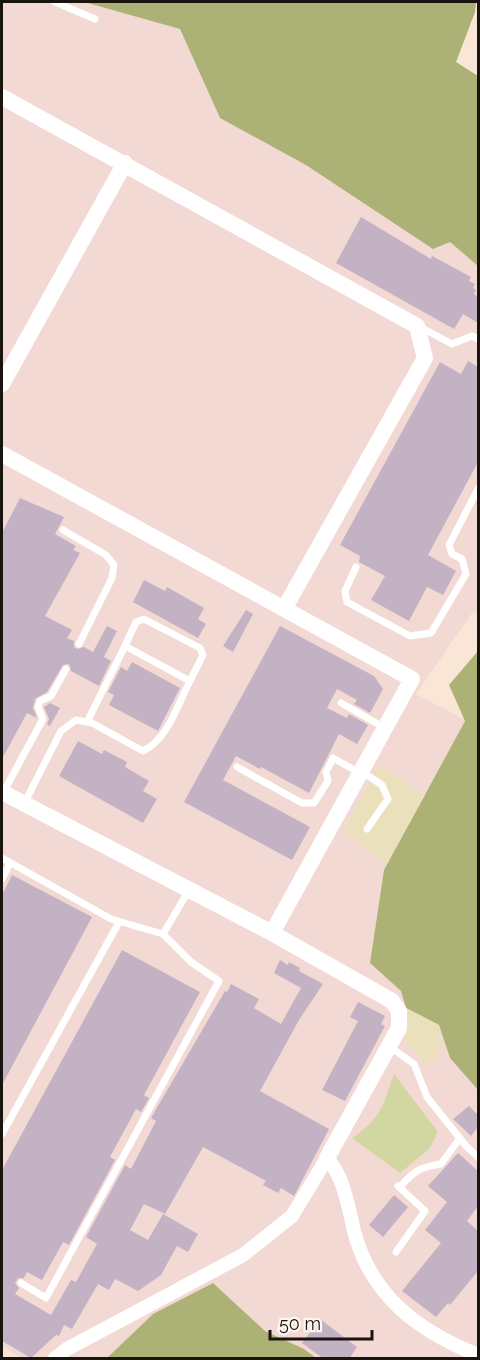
<svg xmlns="http://www.w3.org/2000/svg" width="480" height="1360" font-family="Raleway,sans-serif">
<style>
.industrial{fill:#f3d9d3}
.green{fill:#d2d7a1}
.forest{fill:#acb176}
.sand{fill:#eae0bb}
.building{fill:#c2b2c3}
.lines{fill:none;stroke-linecap:round;stroke-linejoin:round}
.service{stroke:#fff;stroke-width:7}
.minor{stroke:#fff;stroke-width:14}
.tertiary{stroke:#fff;stroke-width:16}
</style>
<rect width="100%" height="100%" fill="#f9e6d6"/>
<path class="industrial" d="M2,2h82l96,27 40,89 230,124 28,24v345l-6,2 -56,81 49,26 -81,150 -14,93 31,28 4,10 34,24 11,33 28,32v268h-162l-12,-9 -39,-18 -52,-48 -60,31 -46,44h-85l-20,-11z"/>
<path class="green" d="M394,1074l44,58 -9,17 -29,24 -48,-35c29,-19 31,-33 42,-64z"/>
<path class="forest" d="M84,2h392l-1,10 -19,50 22,14v190l-28,-24 -17,7 -127,-84 -86,-47 -40,-89z
M478,651v439l-28,-32 -11,-33 -33,-17 -5,-17 -31,-28 14,-93 81,-149 -16,-36z
M213,1283l52,48 39,18 12,9h-209l46,-44z"/>
<path class="sand" d="M379,765l46,30 -39,70 -43,-34z
M406,1008l33,17 2,19 -7,17 -11,4c-2,-7 -7,-11 -11,-16 -13,-14 -9,-23 -6,-41z"/>
<path class="building" d="M361,217l70,42 1,-3 39,21 -2,4 6,3 -2,4 3,2 -2,4 4,3v26l-15,-9 -9,15 -118,-66z
M468,361l10,6v95l-50,93 28,16 -13,24 -16,-8 -18,34 -38,-21 14,-24 -26,-14 1,-6 -20,-11 100,-183 21,12z
M20,498l44,19 -9,17 21,12 -3,4 7,3 -35,63 27,14 -5,8 7,3v6l3,2 7,-2 9,5 14,-26 10,5 -13,26 7,4 -12,25 -28,-15 -2,-7 -6,1 -16,27 -12,7 -2,9 4,10 -10,-5 -25,46v-226z
M144,580l21,11 2,-4 37,21 -6,11 8,5 -8,14 -65,-36z
M246,610l7,4 -20,38 -10,-6z
M280,626l94,50 9,13 -13,24 -16,-9 3,-4 -20,-11 -10,19 20,10 2,-4 19,11 -11,19 -18,-10 -30,59 -48,-26 -1,2 -24,-13 -13,24 87,47 -18,33 -108,-58z
M132,662l48,26 -22,43 -49,-26 5,-10 -6,-3 13,-25 6,4z
M50,703l10,5 -10,18 -3,-2 2,-5 -5,-12z
M78,741l24,13 2,-4 23,12 -2,5 24,14 -6,10 14,8 -14,24 -84,-47z
M12,875l80,42 -90,168v-190z
M122,950l78,42 -56,103 5,3 -8,14 -5,-3 -26,48 5,3 -46,85 -6,-3 -21,38 -15,-8 -3,6h-6l-3,5 4,5 -4,6 36,21 20,-35 5,2 21,-38 -11,-7 39,-72 6,4 25,-48 -5,-3 74,-127 2,1 4,-8 28,15 -5,9 27,16 20,-36 -27,-15 6,-13 8,5 1,-3 11,6 -1,3 24,13 -24,36 -39,71 69,38 -35,67 -13,-8 -3,5 -15,-8 3,-4 -63,-34 -38,67 -21,-10 -14,26 18,10 15,-26 35,20 -10,18 -11,-6 -16,29 -23,16 -23,-12 -6,11 -11,-6 -26,45 -8,-4 -5,11 -3,-1 -25,23 -29,-17v-171z
M358,1002l27,14 -4,8 4,2 -40,75 -23,-11 36,-69 -8,-4z
M469,1106l9,9v12l-7,9 -18,-17z
M458,1153l20,18v35l-11,15 11,10v40l-28,34 -2,-2 -12,14 -34,-26 39,-48 -16,-13 22,-28 -19,-16z
M394,1195l14,12 -25,30 -14,-12z
M320,1319l37,28 -8,12h-25l-22,-16z"/>
<g class="lines">
<path class="service" d="M55,2l40,17
M420,327l32,17 20,-8 6,3
M63,530l43,25 8,10 -2,13 -33,66
M356,567l-11,24 2,11 63,34 21,-3 35,-59 -4,-15 -10,-5 -3,-9 29,-56
M125,646l11,-24 8,-3 56,29 3,7 -13,26
M341,703l44,25
M237,767l65,36h12l14,-22 -2,-9 7,-14 27,15
M361,771l21,14 6,14 -21,30
M3,793l40,-74 -5,-12 2,-6 11,-5 15,-27
M24,804l37,-73 15,-11 16,3 51,28c25,-12 35,-47 47,-70l-65,-35 -38,76
M2,858l109,61 52,15 26,-44
M2,879l8,-16
M389,1046l25,18 13,33 39,49 12,11
M2,1134l117,-212
M400,1187c14,-16 20,-20 41,-23l19,-26
M396,1252l29,-41 -27,-25
M21,1283l25,15 173,-317 -28,-19 -28,-28"/>
<path class="minor" d="M55,1358l12,-9 176,-94 49,-39 35,-58c17,19 21,48 27,73 17,65 64,100 124,124"/>
<path class="tertiary" d="M2,97l415,229 8,32 -141,251
M2,384l123,-221
M2,454l410,225 -140,254
M2,792l270,141 120,68 7,10v17l-72,130"/>
</g>
<rect width="480" height="1360" fill="none" stroke="#1a140e" stroke-width="6"/>
<path d="M270 1330v9h102v-9" fill="none" stroke="#1a140e" stroke-width="3"/>
<text x="279" y="1330" font-size="18" fill="#1a140e" stroke="#fdf5ef" stroke-width="4.5" paint-order="stroke">50 m</text>
</svg>
